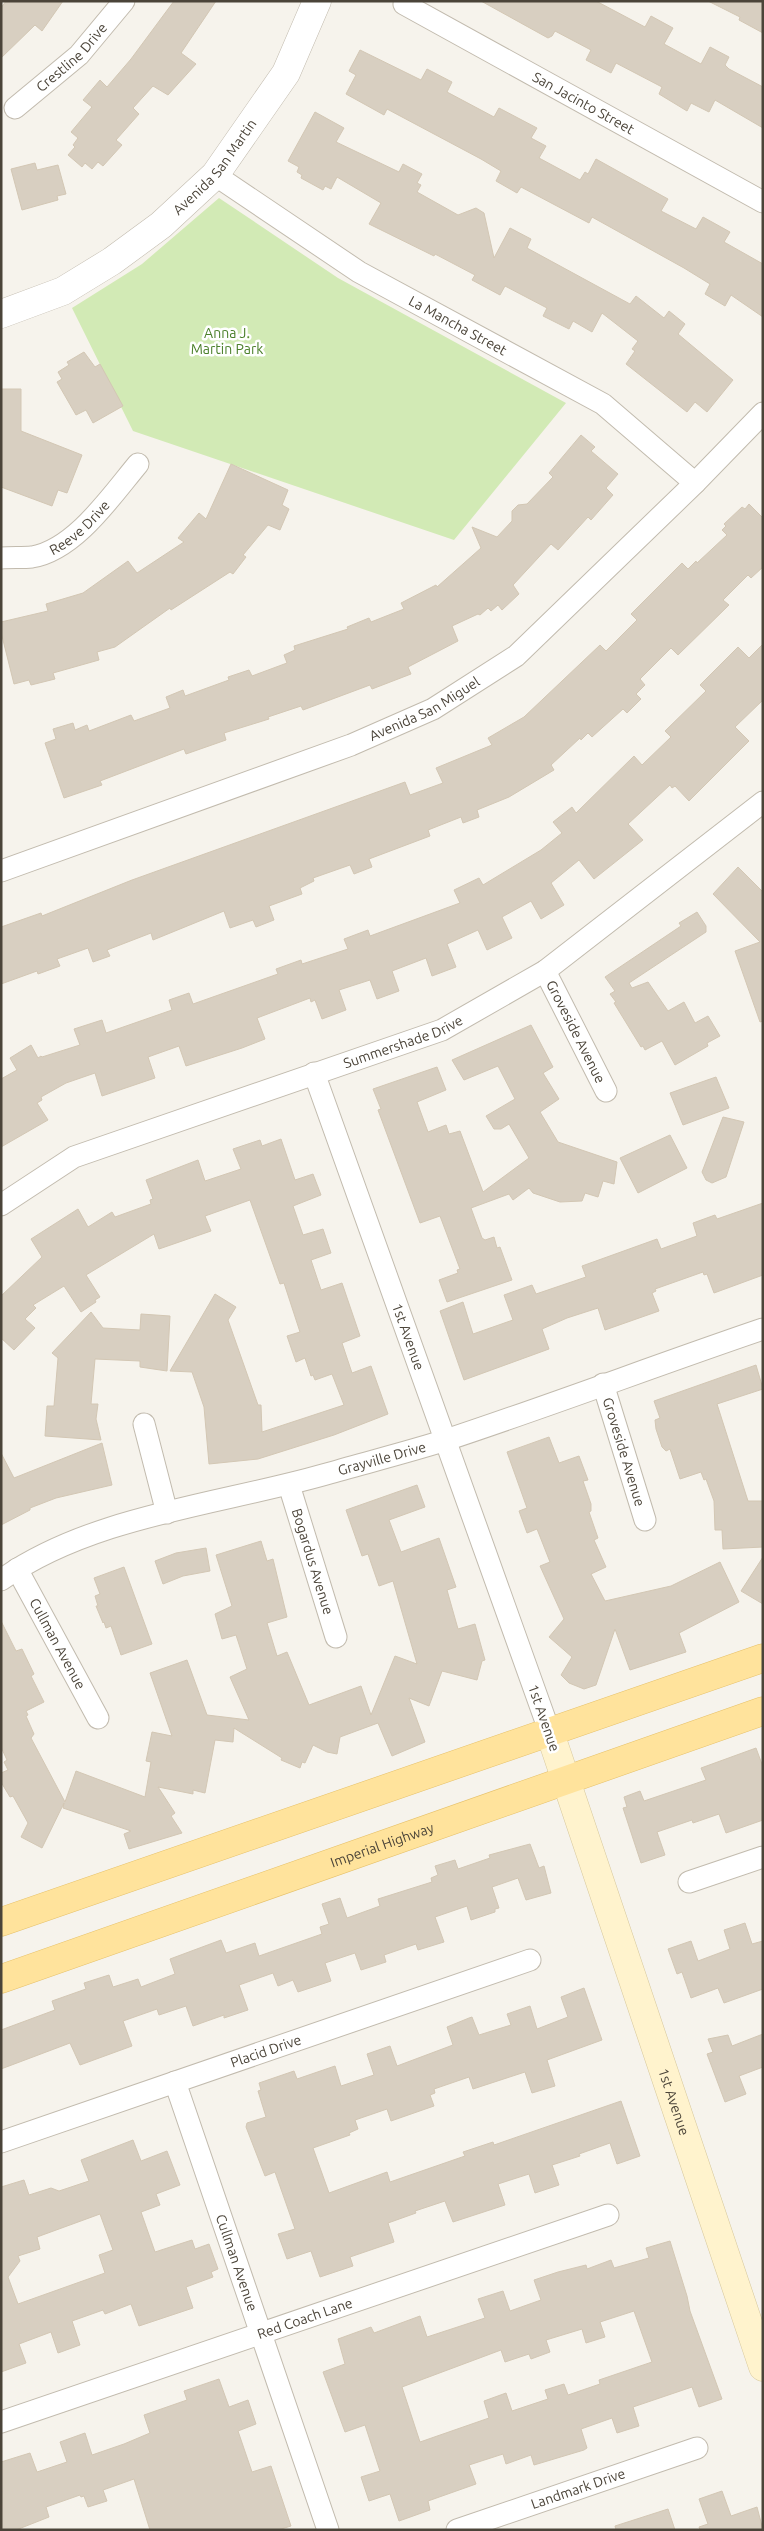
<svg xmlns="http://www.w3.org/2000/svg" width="764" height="2531" font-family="Ubuntu,sans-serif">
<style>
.green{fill:#d2eab5}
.building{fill:#d8cfc1;stroke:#d3c7b4;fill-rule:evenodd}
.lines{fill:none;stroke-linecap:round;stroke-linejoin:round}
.minor-casing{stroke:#c2bbae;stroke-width:23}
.tertiary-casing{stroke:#c2bbae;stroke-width:29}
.secondary-casing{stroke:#d6c79b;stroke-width:29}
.primary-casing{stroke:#e6c16a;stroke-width:29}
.minor{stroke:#fff;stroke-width:21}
.tertiary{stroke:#fff;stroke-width:28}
.secondary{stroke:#fff3cd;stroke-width:28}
.primary{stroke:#ffe39c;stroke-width:28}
.labels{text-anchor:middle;stroke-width:5;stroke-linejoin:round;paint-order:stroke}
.street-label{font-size:14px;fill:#4b4439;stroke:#fff}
.park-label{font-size:14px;fill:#4a7f2a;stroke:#fff}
</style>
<rect width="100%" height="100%" fill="#f6f3ec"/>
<path class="green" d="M219,198l119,80 228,125 -112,137 -321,-109 -61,-123 70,-44z"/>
<path class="building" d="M6,1h57l-21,30 -7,-6 -34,33v-50z
M174,1h42l-35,52 15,11 -28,31 -15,-9 -20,22 6,6 -23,26 6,5 -19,21 -5,-4 -6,7 -7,-6 -3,4 -14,-12 7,-8 -2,-2 5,-7 -7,-6 21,-25 -9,-7 17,-20 7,7 24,-28z
M481,1h115l49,26 6,-11 22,12 -9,16 37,20 9,-17 19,10 -4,8 4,4 34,18v41l-48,-28 -6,12 -18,-9 -4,8 -28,-17 3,-7 -46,-24 -5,10 -25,-13 5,-10 -36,-19 -3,5 -4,2z
M708,1h55v32l-24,-13 1,-3z
M360,50l61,30 6,-11 25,13 -5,10 47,25 5,-9 38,20 -6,10 15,8 -7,12 41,22 5,-8 3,2 8,-15 72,40 -7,12 35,18 7,-12 27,15 -6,10 39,22v53l-32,-22 -6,11 -20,-12 5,-10 -26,-16 -92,-51 -3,6 -68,-36 -4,6 -21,-12 5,-10 -20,-12 -94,-50 -3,6 -38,-21 10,-19 -7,-4z
M315,112l29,16 -8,14 63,30 4,-8 19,10 -5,9 4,2 -4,7 41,23 18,-7 8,5 10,45 16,-30 21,11 -4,9 103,56 6,-8 28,22 5,-7 16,13 -7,10 55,46 -26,32 -12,-10 -8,10 -61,-48 9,-13 -3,-2 6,-8 -36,-28 -10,19 -19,-11 -4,8 -26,-13 4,-8 -42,-22 -5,9 -28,-15 3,-5 -40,-21 -1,2 -65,-32 12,-21 -44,-26 -6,12 -6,-3 -2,4 -22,-12 1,-3 -5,-3 2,-5 -11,-6z
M35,163l2,7 21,-5 8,29 -9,2 1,4 -36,10 -11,-41z
M84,352l11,15 5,-3 23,42 -30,17 -7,-13 -10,5 -19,-33 5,-3 -4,-7 11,-7 -2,-3z
M1,389h20v42l61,24 -15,38 -9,-3 -6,16 -51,-19z
M581,435l14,12 -4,4 27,23 -12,14 7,7 -22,25 -3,-3 -30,33 -7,-6 -38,41 6,9 -17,16 -4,-5 -7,6 -3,-3 -8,7 -2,-1 -26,12 6,15 -50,26 3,7 -39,15 -2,-4 -67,25 -2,-4 -33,11 1,2 -45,14 2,7 -40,14 -2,-5 -84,32 2,4 -38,13 -19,-55 11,-4 -3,-10 20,-6 2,7 12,-5 2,6 42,-16 3,6 36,-13 -4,-11 17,-7 2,6 44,-16 -1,-3 21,-7 3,6 35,-13 -3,-8 11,-5 -1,-4 54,-17 -1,-2 22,-9 2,4 33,-13 -3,-6 35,-18 1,2 44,-39 -9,-21 25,10 15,-16v-10l6,-6 9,-1 26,-27 -4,-4z
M231,464l57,26 -6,15 7,4 -9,21 -12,-5 -25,30 3,2 -13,17 -3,-2 -59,38 -1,-2 -55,39 -18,5 2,8 -46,13 2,6 -24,6 -2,-5 -15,4 -13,-52v-10l47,-11 -2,-7 37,-11 45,-32 9,12 47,-31 -6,-4 21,-25 7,6z
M749,504l14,14v49l-12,11 -3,-3 -25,25 6,5 -51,50 -7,-7 -31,31 5,6 -9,9 5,5 -14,14 -4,-4 -31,28 -4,-4 -7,7 -1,-2 -29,27 3,5 -45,27 -32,13 2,7 -16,6 -2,-6 -33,13 2,6 -61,23 3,8 -18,7 -4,-9 -37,13 1,3 -14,7 2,6 -33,12 5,14 -18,7 -3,-7 -23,8 -6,-17 -71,29 -2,-7 -44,17 3,6 -17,6 -5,-14 -31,11 3,7 -22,8 -1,-3 -36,13v-57l40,-14 1,3 90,-36 273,-98 5,13 33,-12 -7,-15 56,-23 -4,-7 36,-21 76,-72 6,6 31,-31 -6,-6 51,-51 6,6 8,-8 1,2 30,-28 -5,-5 4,-4 -2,-2 18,-17 3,2z
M763,644v56l-28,27 14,14 -60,60 -14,-15 -3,2 -2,-3 -42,39 15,16 -49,39 -15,-19 -28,23 13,22 -23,14 -10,-18 -29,16 10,21 -25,12 -9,-20 -31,14 9,23 -24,9 -6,-18 -34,13 7,20 -22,8 -7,-19 -31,10 7,20 -24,9 -7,-19 -4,2 -1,-4 -53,20 8,21 -23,9 -56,18 -7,-20 -31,11 7,21 -53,18 -7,-23 -29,10 -25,14 1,3 -5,3 11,17 -47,27v-68l16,-9 -7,-12 21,-13 7,13 3,-2 1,1 38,-12 -6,-16 28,-9 4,13 66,-23 -3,-10 20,-7 4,11 85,-30 -2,-5 25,-9 1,4 46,-15 -4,-10 24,-9 2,6 90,-33 -6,-13 25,-12 4,7 58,-35 21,-17 -9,-11 19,-15 4,6 58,-57 8,9 29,-28 -6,-6 41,-40 -6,-6 38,-38 11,11z
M738,867l25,25v129l-3,1 -25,-71 25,-9 -47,-48z
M697,912l9,14v6l-77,51 3,5 16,-6 20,29 16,-9 11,21 13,-7 12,20 -13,7 1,3 -33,19 -13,-24 -17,9 -2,-4 -2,1 -27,-44 2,-1 -6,-8 5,-3 -10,-14 76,-51 -2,-3z
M531,1025l22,42 -10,6 16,26 -19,13 18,30 59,20 -3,22 -11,-3 -5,16 -13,-4 -3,8 -22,1 -27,-9 -4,-5 -16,12 -4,-6 -38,14 11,30 3,2 9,-3 3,11 3,-1 12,33 -65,22 -8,-22 19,-7 -1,-3 3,-1 -20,-53 -20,7 -42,-113 3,-1 -8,-20 64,-22 9,23 -29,12 11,30 18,-7 3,9 11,-3 23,61 46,-34 -20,-34 -8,5h-7l-8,-13 29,-17 -17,-33 -34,14 -12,-20z
M716,1077l13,31 -46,17 -13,-32z
M723,1117l21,5 -18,55 -14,6 -6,-3 -4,-8z
M670,1135l17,33 -49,25 -18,-35z
M281,1139l14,41 18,-6 8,21 -28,11 10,29 20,-6 8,24 -20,7 10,30 21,-7 18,53 -18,7 10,30 19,-7 17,48 -54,21 -76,24 -49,5 -5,-57 -12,-35 -22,-1 45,-77 21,13 -8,13 30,85h3l1,27 82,-27 -12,-31 -17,6 -2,-5 -2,1 -6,-18 -9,4 -9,-26 13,-4 -16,-49 -4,1 -30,-84 -45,16 6,15 -52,18 -5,-15 -68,41 14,22 -5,3 1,2 -15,10 -17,-26 -31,19 3,3 -11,11 10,9 -21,22 -13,-12v-42l41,-39 -11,-18 47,-30 10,18 24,-15 3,5 36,-13 -1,-4 3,-1 -7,-19 52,-20 7,21 36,-12 -8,-20 27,-9 2,6z
M763,1203v72l-49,18 -7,-19 -3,1 -1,-3 -48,17 1,2 -4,2 7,18 -54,19 -7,-22 -31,10 -25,11 7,20 -85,31 -24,-69 23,-9 10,32 40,-14 -9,-25 28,-10 4,9 50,-17 -4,-11 75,-27 4,10 36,-13 -4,-13 22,-8 2,4z
M91,1312l12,16 37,2 1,-16 29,2 -3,55 -27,-4v-6l-45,-2 -4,45h7l-2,15 5,21 -56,-4 2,-30h7l4,-48 -6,-5z
M756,1365l7,24 -46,15 31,97h15v46l-40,2 -1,-19h-7l-1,-29 -8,-22 -2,1 -3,-8 -21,7 -10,-30 -4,2 -4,-4 -6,-18 -1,-9 5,-2 -6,-17z
M549,1437l10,26 20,-7 9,24 -5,1 8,23v7l-2,1 9,26 -4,2 12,27 -15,7 14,27 66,-15 49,-24 19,40 -60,31 7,19 -56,18 -15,-41 -19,56 -12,4 -15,-6 -8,-8 11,-18 -23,-20 15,-18 -24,-53 10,-4 -13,-33 -10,4 -8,-22 8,-3 -20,-56z
M102,1443l10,42 -56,13 -26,10v2l-29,15v-72l13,25z
M417,1485l8,22 -36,13 12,32 38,-14 17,49 -9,3 11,39 17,-5 10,36 -3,1 -5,19 -35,-9 -13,35 -20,-8 16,44 -33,14 -14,-33 -38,14 -3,17 -10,-2 -14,-7 -8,18 -3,-1 -2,6 -19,-8 1,-2 -48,-30 -1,14 -18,-2 -10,53 -12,-3v4l-35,-7 17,26 -4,3 11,17 -53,16 -5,-15 7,-3 -68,-23 1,-5 -22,45 -21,-11 7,-14 -15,-27 -3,1 -9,-15v-9l7,-3 -4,-8 3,-2 -6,-13v-126l15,30 6,-2 12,25 -3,2 13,26 -18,9 2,4 -2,1 8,18 -3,4 34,64 11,-31 69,26 6,-35 -5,-1 6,-29 20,4 -22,-63 37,-13 20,55 42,5 -19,-43 17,-8 -11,-34 -14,4 -7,-25 17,-8 -16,-51 45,-14 6,20 6,-2 14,58 -20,6 10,33 10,-4 22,53 52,-19 10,29 24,-59 22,8 -24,-83 -14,5 -11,-32 -6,2 -16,-46z
M206,1548l4,23 -27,5 -20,8 -8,-23 21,-8z
M763,1557v47l-22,-13z
M124,1567l28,77 -31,11 -10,-29 -5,2 -2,-6 -1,1 -7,-17h2l-3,-10 5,-2 -6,-16z
M756,1748l7,19v53l-37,13 -7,-19 -26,9 -1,-3 -35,12 8,23 -24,8 -18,-55 4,-1 -3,-10 16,-6 4,10 62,-21 -5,-12z
M530,1844l9,24 5,-2 7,27 -25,7 -8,-22 -26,9 7,21 -4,1v3l-24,8 -4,-14 -32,11 9,25 -26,8 -2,-6 -32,11 2,7 -25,8 -6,-17 -30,10 6,18 -33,11 -5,-12 -15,6 -5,-13 -34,12 9,25 -24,8v-3l-31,11 -7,-20 -27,9 -2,-6 -34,12 9,25 -52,19 -10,-22 -69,26v-39l54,-20 -3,-9 34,-12 -2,-6 25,-8 4,12 25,-8 3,8 34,-13 -5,-15 51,-19 5,13 29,-10 4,13 63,-22 -2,-7 9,-3 -7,-20 18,-6 7,20 33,-12 -2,-7 54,-17 -1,-4 7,-3 -3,-9 20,-6 3,9 32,-11 -1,-3z
M745,1923l7,21 11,-3v48l-39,14 -6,-15 -27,10 -9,-26 -5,2 -9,-25 23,-8 7,20 32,-12 -6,-19z
M584,1988l18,52 -55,20 8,26 -23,7 -7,-21 -52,17 -4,-12 -35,12 1,4 -5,2 4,11 -43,15 -4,-12 -32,11 3,9 -9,4 1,2 -37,13 16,45 58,-21 3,10 75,-26 -2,-4 30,-10 1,3 127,-44 19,55 -23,8 -7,-21 -31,11 1,2 -28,9 7,20 -24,8 -6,-19 -31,10 7,21 -52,17 -8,-21 -30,10 1,2 -28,10 6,19 -44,15 3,9 -33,11 -9,-26 -24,8 -9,-25 17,-5 -20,-57 -10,4 -19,-49 1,-4 19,-6 -8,-26 3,-1 -2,-7 35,-12 3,8 38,-13 6,20 33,-11 -7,-21 23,-8 7,20 56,-21 -6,-18 22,-9 3,-1 7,18 32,-10 -4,-11 23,-8 7,23 31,-12 -7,-20z
M763,2034v33l-24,9 7,18 -21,8 -18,-48 6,-2 -5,-13 20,-4 4,11z
M133,2140l8,21 26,-10 13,34 -24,9 4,11 -19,7 14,40 37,-12 3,9 14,-5 9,25 -7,3 2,5 -27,10 7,21 -54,18 -8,-22 -26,10 -2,-4 -31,11 8,24 -22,8 -7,-21 -32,12 7,19 -25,9v-185l23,-7 5,15 22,-7 8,3 30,-10 -8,-21zM100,2214l13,36 -14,5 6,18 -87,31 -10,-27 12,-16 -2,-5 22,-7 -3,-12z
M670,2241l17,55 3,15 32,88 -23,8 -7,-20 -59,20 6,19 -22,7 -5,-15 -31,11 6,19 -3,2 -50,15 -3,-10 -25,9 -3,-10 -34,11 7,19 -48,17 2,9 -31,11 -9,-27 -21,7 -8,-24 19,-6 -15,-46 -20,7 -22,-60 22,-8 -7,-25 33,-12 3,6 46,-17 7,21 58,-19 -7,-19 25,-8 7,20 31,-11 -7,-20 24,-8 28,-7 1,4 24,-9 3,8 35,-10 -3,-10zM634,2311l18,51 -53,18 1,4 -32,11 -4,-11 -19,6 3,9 -36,12 -6,-18 -22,8 5,17 -69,24 -18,-55 99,-37 4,12 24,-8 2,5 19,-7 -4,-12 36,-11 4,14 19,-6 -5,-15z
M219,2379l10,28 19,-7 8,24 -18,7 14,41 19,-6 20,60 -13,4h-128l-16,-51 -31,11 4,11 -19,6 -4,-11 -3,1 -1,-2 -34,12 3,10 -33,13h-15v-68l29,-9 7,19 30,-10 -7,-20 25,-9 7,22 32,-11 26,-11 -6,-18 43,-15 -3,-9z
M722,2491l9,25 26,-9 6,23h-63l-1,-3 9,-3 -9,-25z
M668,2509l7,21h-59l-1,-4z"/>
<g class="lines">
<g class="minor-casing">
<g id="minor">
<path id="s1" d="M404,4l359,198"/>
<path id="s2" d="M15,108l64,-53 45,-54"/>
<path id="s3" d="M215,175l144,97 244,132 92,79"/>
<path id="s4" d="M1,558c10,-1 21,0 31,-1 43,-7 80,-62 106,-93"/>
<path id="s5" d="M1,871l350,-126 82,-36 83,-53 179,-173 68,-70"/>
<path id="s6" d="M545,971l61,120"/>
<path id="s7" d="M314,1073l236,660"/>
<path id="s8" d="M1,1205l73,-48 368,-127 103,-59 218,-169"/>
<path id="s9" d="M603,1384l42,136"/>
<path d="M144,1424l23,89"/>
<path id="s10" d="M289,1485l47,152"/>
<path id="s11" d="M17,1569l81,149"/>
<path id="s12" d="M1,1580c91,-65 223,-76 329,-107 38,-11 78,-21 116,-33 106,-35 211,-75 317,-111"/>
<path d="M689,1882l74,-25"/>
<path id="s13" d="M175,2082l153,448"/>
<path id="s14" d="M1,2142l529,-182"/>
<path id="s15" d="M1,2422l607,-207"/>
<path id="s16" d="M457,2530l240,-82"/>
</g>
</g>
<g class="tertiary-casing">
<g id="tertiary">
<path id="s17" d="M1,314l62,-23 49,-30 49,-36 54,-50 71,-102 31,-72"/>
</g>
</g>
<g class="secondary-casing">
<g id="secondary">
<path id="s18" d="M550,1733l213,634"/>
</g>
</g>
<g class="primary-casing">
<g id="primary">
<path d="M1,1922l762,-264"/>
<path id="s19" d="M1,1979l762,-268"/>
</g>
</g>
<use href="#minor" class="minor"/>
<use href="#tertiary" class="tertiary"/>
<use href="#secondary" class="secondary"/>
<use href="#primary" class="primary"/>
</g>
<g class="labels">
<g class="street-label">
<text dy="5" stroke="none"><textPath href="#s2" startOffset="76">Crestline Drive</textPath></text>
<text dy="5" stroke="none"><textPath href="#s1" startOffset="205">San Jacinto Street</textPath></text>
<text dy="5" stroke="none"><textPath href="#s17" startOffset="264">Avenida San Martin</textPath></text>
<text dy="5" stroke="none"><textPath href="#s3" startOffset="286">La Mancha Street</textPath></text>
<text dy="5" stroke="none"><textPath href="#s4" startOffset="88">Reeve Drive</textPath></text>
<text dy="5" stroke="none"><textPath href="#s5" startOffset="454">Avenida San Miguel</textPath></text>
<text dy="5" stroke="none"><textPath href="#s6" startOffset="68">Groveside Avenue</textPath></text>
<text dy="5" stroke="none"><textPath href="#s8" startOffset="436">Summershade Drive</textPath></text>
<text dy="5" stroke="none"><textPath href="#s7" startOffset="280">1st Avenue</textPath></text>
<text dy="5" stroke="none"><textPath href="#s9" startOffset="71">Groveside Avenue</textPath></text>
<text dy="5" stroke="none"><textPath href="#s12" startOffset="402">Grayville Drive</textPath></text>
<text dy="5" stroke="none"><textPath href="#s10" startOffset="80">Bogardus Avenue</textPath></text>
<text dy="5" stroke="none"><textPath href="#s11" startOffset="85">Cullman Avenue</textPath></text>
<text transform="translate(544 1718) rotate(71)" y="5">1st Avenue</text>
<text dy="5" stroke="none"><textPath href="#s19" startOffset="404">Imperial Highway</textPath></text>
<text dy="5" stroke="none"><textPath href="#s14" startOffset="280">Placid Drive</textPath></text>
<text dy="5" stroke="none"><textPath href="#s18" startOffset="389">1st Avenue</textPath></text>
<text dy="5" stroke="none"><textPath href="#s13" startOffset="191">Cullman Avenue</textPath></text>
<text dy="5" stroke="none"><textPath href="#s15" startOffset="321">Red Coach Lane</textPath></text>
<text dy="5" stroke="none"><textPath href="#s16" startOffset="128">Landmark Drive</textPath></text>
</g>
<g class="park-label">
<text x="227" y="338">Anna J.<tspan x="227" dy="16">Martin Park</tspan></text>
</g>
</g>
<rect width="764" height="2531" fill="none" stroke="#4b4439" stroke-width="5"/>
</svg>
